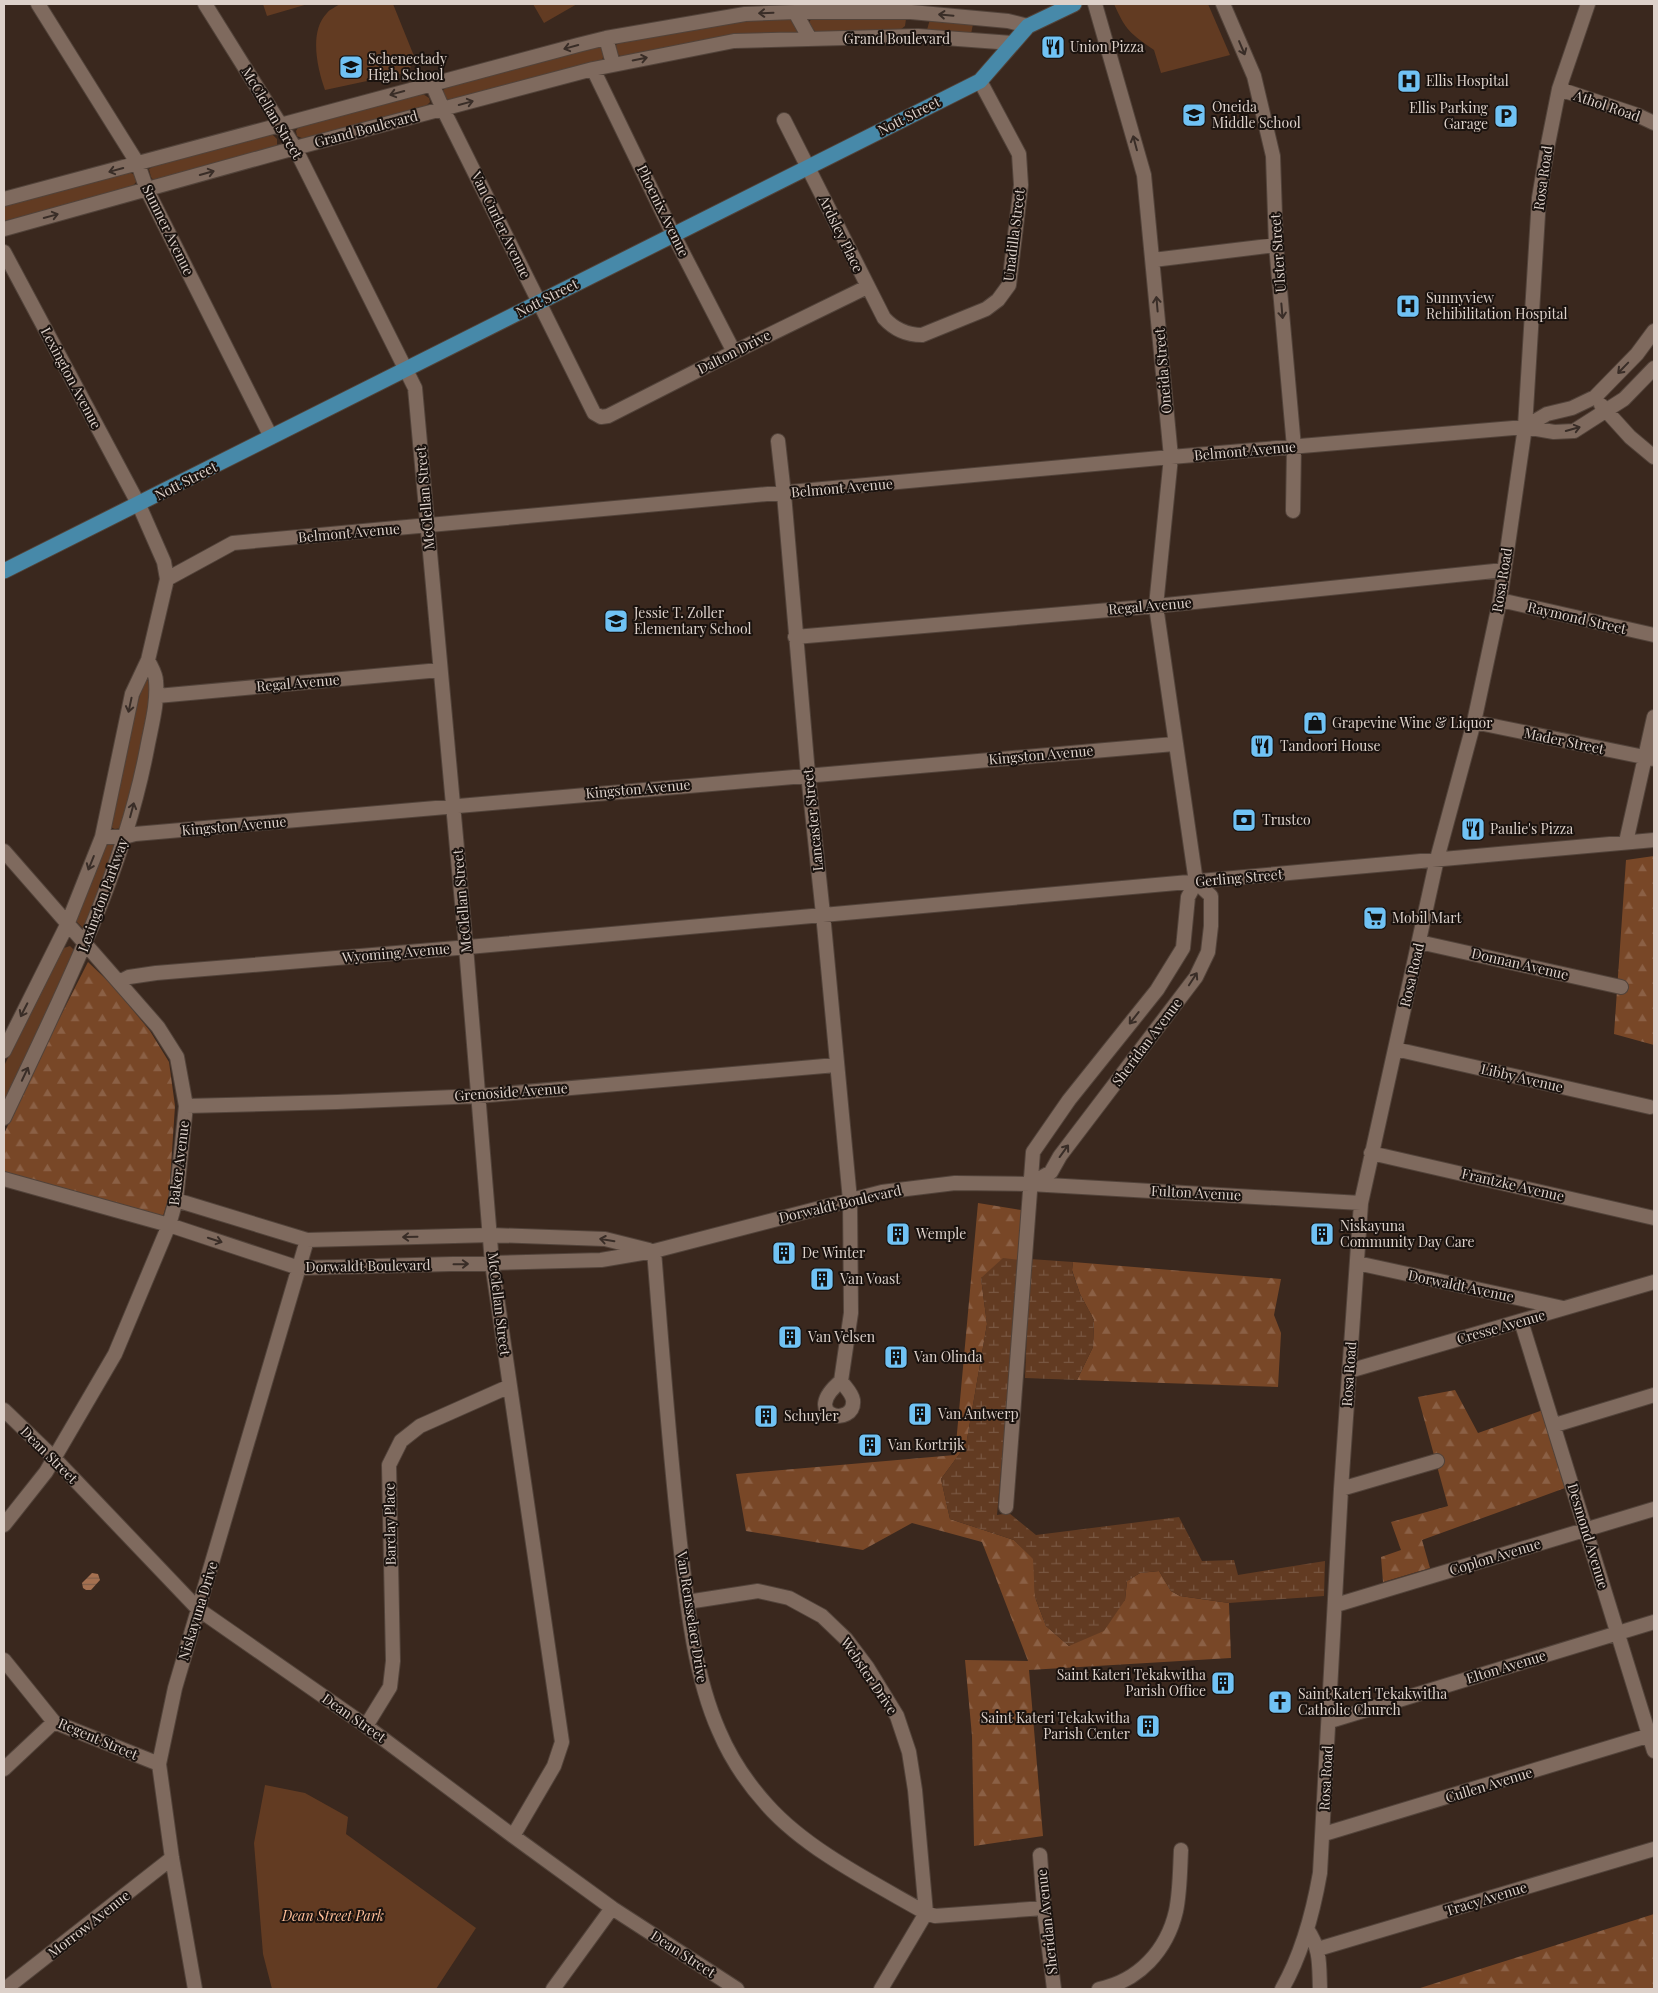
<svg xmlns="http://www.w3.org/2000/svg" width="1658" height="1993" font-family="'Playfair Display',serif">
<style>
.green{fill:#623b22}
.forest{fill:url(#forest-firs)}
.wetland{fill:url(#wetland-marsh)}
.water{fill:url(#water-rules)}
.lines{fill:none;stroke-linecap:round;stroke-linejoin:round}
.minor-casing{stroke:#52433a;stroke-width:16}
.major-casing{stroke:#52433a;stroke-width:17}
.minor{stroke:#7f6a5e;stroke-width:14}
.major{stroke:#4789a9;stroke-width:15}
.oneway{stroke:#392d27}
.labels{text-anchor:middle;stroke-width:4;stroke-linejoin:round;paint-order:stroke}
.street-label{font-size:14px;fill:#ddd1ca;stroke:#1b130f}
.poi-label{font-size:14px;fill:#ddd1ca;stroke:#1b130f;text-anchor:start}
.park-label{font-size:14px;font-style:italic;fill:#ffbf99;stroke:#1b130f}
</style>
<defs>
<pattern id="forest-firs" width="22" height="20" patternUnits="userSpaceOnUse" patternTransform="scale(1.25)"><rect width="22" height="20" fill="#784727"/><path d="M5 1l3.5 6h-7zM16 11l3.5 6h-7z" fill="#8b6045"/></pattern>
<pattern id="wetland-marsh" width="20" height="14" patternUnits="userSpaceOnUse" patternTransform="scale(1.25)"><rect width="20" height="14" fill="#623b22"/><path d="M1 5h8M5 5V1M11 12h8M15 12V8" fill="none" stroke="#785641"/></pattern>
<pattern id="water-rules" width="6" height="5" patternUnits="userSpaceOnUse" patternTransform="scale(1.25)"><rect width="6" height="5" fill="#a57050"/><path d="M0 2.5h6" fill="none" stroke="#825f49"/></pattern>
</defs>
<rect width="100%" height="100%" fill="#3a281e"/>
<path class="green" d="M263,4h45l-41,12z
M340,4h53l21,52 -5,16 -84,18c-8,-22 -16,-59 2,-77 3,-4 9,-6 13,-9z
M533,4h44l-33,19z
M1114,4h94l22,51 -69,18 -7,-23c-24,-17 -28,-19 -40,-46z
M818,17l82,1 6,1 -1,7 -5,4 -83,3 -5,-5 -3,-5 2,-4z
M756,19h35l8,11 -8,6 -168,21 -5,-2 -2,-10 7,-4z
M930,19l43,5 -2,10 -37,-1 -7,-3z
M598,46l4,1 2,8 -2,5 -155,43 -5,-10 4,-7z
M416,94h7l6,4 1,4 -4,4 -120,34 -9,-4 -1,-5 3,-5z
M272,134l5,5v6l-7,6 -116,30 -3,-4 -2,-8 7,-4z
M129,172l6,3 2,6 -6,7 -127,33v-17z
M146,680l5,1 -3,34 -22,104 -5,9 -6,1 -5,-2 -2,-5 34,-135z
M110,843l4,3 1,5 -28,75 -4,2 -8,-8 30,-73z
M70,946l4,4 1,6 -71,150v-40l46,-95 14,-23z
M265,1785l40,8 43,24 -2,17 130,94 -40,61h-164l-9,-35 -9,-111z"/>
<path class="forest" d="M1654,856v189l-40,-11 12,-174z
M88,962l26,25 36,44 19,31 6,44 -6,90 -6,20 -159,-44v-38l23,-52z
M978,1203l43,7 -1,50 -39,18 6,46 -21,121 -25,34 9,40 64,21 20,19 1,38 11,29 23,20 56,-46 2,-19 13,-8 19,-2 12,20 9,5 49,7 2,55 -202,12 14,166 -69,10 -2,-110 -7,-76 63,1 -46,-119 -70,-19 -49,27 -117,-19 -10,-57 219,-19z
M1073,1262l208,17 -7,36 7,18 -3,54 -201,-7 16,-33 1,-27 -14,-26 -8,-24z
M1455,1390l23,43 65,-23 22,78 -143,52 8,28 -47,14 -2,-25 20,-7 -10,-28 57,-16 -30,-109z
M1654,1914v75h-237z"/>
<path class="wetland" d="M1003,1258l17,2 -23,255 12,-2 27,22 143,-18 23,44 32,-1 4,15 87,-14 -1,35 -95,7 -49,-7 -9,-5 -12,-20 -19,2 -13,8 -2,19 -21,31 -35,15 -23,-20 -11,-29 -2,-38 -19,-19 -64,-21 -9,-40 25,-34 21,-121 -6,-46z
M1030,1259l43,3 -1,9 8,23 14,26 -1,27 -16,33 -52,-2z"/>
<path class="water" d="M92,1573l6,1 2,6 -9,10h-5l-3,-2 -1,-5z"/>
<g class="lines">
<g class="minor-casing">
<path id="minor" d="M38,4l100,160 9,26 124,247
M205,4l90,144 120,240 51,559 26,316 70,479 -8,24 -41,70
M1223,4l31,72 19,80 3,89 18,202 -1,64
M795,12l15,27
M606,38l7,26
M593,69l78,161 63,122
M432,84l11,25 151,304 7,4 7,-1 126,-64 133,-65
M1559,89l78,26 17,8
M784,120l100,198c10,11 22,17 38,17l64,-26 12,-9 11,-15 12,-100 -2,-31 -39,-73
M4,199l574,-154 28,-7 139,-24 50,-2h116l97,9 20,5
M4,229l291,-81 298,-79 141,-28 184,-5 94,7
M4,252l135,253 25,57 3,17 -19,81 -16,34 -30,143 -35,88 -63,126
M1153,260l123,-15
M1601,405l29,32 24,20
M1525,427l22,-13 25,-6 23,-11 42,-43 17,-23
M778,441l6,53 24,280 15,140 27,286 1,113 -10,68
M167,579l66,-36 938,-86 354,-30 29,5 20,-1 50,-32 30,-31
M1500,600l154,35
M795,637l361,-31 348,-36
M157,696l283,-26
M1474,722l180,37
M102,837h22l11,-3 1039,-90
M1626,842l28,-125
M4,851l154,176 19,30 9,49 -10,94 -7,25 -54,129 -69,118 -42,53
M1419,942l202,45
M119,982l10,-5 27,-4 301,-25 1197,-108
M1395,1049l255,58
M186,1106l151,-4 141,-6 358,-31
M4,1118c56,-119 118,-239 143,-369 4,-22 11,-45 9,-68 0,-7 -5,-14 -8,-21
M1371,1153l283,65
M4,1179l165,46 130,43 302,-8 53,-9 228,-59 73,-9 75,1 331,19
M1030,1184l21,-12 9,-16 136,-179 12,-25 3,-26v-30l-15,-14
M176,1200l131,40 184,-5 114,4 44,11
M654,1251c8,98 15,195 26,292 7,60 14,132 39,188 11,26 29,53 48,74 40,45 107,78 159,108l9,3 109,-8
M1357,1263l206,45
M1521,1321l133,430
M1349,1371l305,-89
M841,1381c4,6 11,12 12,19 3,28 -55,17 -12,-19z
M4,1410l50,48 144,151 168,117 147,110 99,72 125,81
M1555,1425l99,-30
M1341,1489l96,-28
M1006,1507l27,-355 36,-52 88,-110 26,-42 5,-51 8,-15 -40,-276 15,-149 -27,-282 -49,-171
M687,1602l71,-11 31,7 33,18 24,23 21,28 30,49 12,36 6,38 11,123 -45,76
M1336,1605l318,-96
M4,1660l50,62 105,42
M1330,1721l324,-99
M366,1726l24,-39 3,-26 -4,-196 12,-24 19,-15 90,-40
M4,1769l50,-47
M1324,1834l330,-100
M1040,1855l4,53 10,81
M1307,1929c14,20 12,36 13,60
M1318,1949l336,-100
M5,1989l167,-131
M195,1989l-23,-131 -13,-94 16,-76 132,-448
M553,1989l59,-81
M1099,1989c40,-8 68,-39 77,-78 4,-19 4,-41 5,-61
M1282,1989c20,-35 31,-76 38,-116l21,-384 20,-286 76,-344 37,-137 26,-122 25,-173 14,-229 9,-54 11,-55 29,-85"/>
</g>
<g class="major-casing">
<path id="major" d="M4,571l976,-490 48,-55 46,-22"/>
</g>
<use href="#minor" class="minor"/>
<use href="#major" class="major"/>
</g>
<defs><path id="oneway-shaft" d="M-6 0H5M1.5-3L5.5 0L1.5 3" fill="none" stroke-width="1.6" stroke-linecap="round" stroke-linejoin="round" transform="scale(1.25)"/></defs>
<g class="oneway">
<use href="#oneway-shaft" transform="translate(766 13) rotate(178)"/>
<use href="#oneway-shaft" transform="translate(946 15) rotate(-175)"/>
<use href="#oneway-shaft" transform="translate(571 47) rotate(165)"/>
<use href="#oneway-shaft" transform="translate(1242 48) rotate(67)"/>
<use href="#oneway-shaft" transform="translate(640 59) rotate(-11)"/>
<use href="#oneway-shaft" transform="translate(397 93) rotate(165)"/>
<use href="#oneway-shaft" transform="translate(466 103) rotate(-15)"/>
<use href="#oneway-shaft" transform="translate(1135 143) rotate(-105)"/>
<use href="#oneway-shaft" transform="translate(116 170) rotate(165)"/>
<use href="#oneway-shaft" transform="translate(207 173) rotate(-16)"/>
<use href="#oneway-shaft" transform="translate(51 216) rotate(-15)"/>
<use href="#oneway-shaft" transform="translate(1157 304) rotate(-95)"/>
<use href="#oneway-shaft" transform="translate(1282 311) rotate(85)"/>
<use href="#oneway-shaft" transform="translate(1623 368) rotate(134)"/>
<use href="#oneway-shaft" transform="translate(1573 429) rotate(-16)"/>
<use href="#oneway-shaft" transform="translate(130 705) rotate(102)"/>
<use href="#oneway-shaft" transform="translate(132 810) rotate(-75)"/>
<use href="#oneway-shaft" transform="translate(91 863) rotate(112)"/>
<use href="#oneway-shaft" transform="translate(1193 979) rotate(-57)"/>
<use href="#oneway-shaft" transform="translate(24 1010) rotate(117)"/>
<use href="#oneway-shaft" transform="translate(1134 1018) rotate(128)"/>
<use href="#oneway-shaft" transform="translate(25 1074) rotate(-65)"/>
<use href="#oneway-shaft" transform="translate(1064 1151) rotate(-54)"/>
<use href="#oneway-shaft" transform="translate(410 1237) rotate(179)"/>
<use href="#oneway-shaft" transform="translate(215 1240) rotate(18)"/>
<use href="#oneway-shaft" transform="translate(607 1240) rotate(-171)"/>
<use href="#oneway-shaft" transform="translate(461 1264) rotate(-1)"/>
</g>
<defs>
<g id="restaurant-square" transform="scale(1.25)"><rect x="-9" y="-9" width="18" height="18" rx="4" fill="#70c2f4" stroke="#1b130f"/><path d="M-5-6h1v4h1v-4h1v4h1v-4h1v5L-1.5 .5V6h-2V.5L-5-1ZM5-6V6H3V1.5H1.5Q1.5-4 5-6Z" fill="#111"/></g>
<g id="school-square" transform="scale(1.25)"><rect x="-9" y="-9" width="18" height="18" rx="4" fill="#70c2f4" stroke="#1b130f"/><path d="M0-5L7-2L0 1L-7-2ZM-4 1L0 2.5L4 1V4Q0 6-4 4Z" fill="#111"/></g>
<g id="hospital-square" transform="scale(1.25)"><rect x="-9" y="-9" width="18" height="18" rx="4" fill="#70c2f4" stroke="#1b130f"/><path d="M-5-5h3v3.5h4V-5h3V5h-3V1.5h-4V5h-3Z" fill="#111"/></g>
<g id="parking-square" transform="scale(1.25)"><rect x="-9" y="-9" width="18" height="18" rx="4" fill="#70c2f4" stroke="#1b130f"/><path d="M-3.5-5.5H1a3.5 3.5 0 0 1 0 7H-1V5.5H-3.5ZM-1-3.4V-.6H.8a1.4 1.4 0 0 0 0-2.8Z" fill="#111"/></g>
<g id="shop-square" transform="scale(1.25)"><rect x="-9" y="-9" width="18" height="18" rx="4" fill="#70c2f4" stroke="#1b130f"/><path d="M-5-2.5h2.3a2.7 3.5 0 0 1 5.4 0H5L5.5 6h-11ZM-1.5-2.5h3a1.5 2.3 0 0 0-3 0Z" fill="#111"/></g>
<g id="bank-square" transform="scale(1.25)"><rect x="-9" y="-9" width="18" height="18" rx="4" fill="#70c2f4" stroke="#1b130f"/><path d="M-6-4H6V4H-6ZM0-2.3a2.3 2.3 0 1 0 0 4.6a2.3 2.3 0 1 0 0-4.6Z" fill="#111"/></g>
<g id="supermarket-square" transform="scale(1.25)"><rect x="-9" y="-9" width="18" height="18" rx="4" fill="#70c2f4" stroke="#1b130f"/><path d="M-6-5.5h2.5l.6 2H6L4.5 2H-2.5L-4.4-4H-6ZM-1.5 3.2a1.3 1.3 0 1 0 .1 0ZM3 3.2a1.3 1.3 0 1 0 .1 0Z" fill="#111"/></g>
<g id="building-square" transform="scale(1.25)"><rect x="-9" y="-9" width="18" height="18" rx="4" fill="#70c2f4" stroke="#1b130f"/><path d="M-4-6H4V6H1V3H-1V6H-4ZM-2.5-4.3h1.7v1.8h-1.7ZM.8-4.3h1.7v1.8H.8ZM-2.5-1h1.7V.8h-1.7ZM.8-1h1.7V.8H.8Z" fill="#111"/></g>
<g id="church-square" transform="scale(1.25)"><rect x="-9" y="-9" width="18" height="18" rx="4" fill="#70c2f4" stroke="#1b130f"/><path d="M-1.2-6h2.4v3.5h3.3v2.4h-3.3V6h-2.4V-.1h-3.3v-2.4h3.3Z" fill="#111"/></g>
</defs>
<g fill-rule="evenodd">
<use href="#restaurant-square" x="1053" y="47"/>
<use href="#school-square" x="351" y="67"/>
<use href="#hospital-square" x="1409" y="81"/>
<use href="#school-square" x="1194" y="115"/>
<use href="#parking-square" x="1506" y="116"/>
<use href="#hospital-square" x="1408" y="306"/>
<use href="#school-square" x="616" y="621"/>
<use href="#shop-square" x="1315" y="723"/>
<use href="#restaurant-square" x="1262" y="746"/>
<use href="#bank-square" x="1244" y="820"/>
<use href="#restaurant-square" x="1473" y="829"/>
<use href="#supermarket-square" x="1375" y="918"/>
<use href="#building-square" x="898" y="1234"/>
<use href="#building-square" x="1322" y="1234"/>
<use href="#building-square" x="784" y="1253"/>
<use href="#building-square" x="822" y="1279"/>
<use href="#building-square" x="790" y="1337"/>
<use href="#building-square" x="896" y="1357"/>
<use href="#building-square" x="920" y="1414"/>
<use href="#building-square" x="766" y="1416"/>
<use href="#building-square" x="870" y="1445"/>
<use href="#building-square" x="1223" y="1683"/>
<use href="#church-square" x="1280" y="1702"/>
<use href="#building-square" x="1148" y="1726"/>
</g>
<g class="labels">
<g class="street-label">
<text x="897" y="44">Grand Boulevard</text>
<text transform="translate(1607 106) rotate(19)" y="5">Athol Road</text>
<text transform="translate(272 113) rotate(59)" y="5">McClellan Street</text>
<text transform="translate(909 116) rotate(-27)" y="5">Nott Street</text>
<text transform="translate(366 129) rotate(-15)" y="5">Grand Boulevard</text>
<text transform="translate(1543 178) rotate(-82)" y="5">Rosa Road</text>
<text transform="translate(663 211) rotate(64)" y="5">Phoenix Avenue</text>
<text transform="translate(501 225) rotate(64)" y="5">Van Curler Avenue</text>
<text transform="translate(168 230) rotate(64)" y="5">Sumner Avenue</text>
<text transform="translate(841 234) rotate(64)" y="5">Ardsley Place</text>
<text transform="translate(1014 235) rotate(-83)" y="5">Unadilla Street</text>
<text transform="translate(1278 253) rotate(-94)" y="5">Ulster Street</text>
<text transform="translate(547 298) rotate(-27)" y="5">Nott Street</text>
<text transform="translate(734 352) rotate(-27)" y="5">Dalton Drive</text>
<text transform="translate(1163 371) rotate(-95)" y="5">Oneida Street</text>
<text transform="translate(71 378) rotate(62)" y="5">Lexington Avenue</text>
<text transform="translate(1245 451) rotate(-5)" y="5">Belmont Avenue</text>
<text transform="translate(186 481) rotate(-27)" y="5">Nott Street</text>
<text transform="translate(842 488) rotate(-5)" y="5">Belmont Avenue</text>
<text transform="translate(425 498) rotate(-95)" y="5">McClellan Street</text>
<text transform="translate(349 533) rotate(-5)" y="5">Belmont Avenue</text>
<text transform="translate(1502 580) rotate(-81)" y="5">Rosa Road</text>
<text transform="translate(1150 606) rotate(-5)" y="5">Regal Avenue</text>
<text transform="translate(1577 618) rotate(13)" y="5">Raymond Street</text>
<text transform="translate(298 683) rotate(-5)" y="5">Regal Avenue</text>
<text transform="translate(1564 741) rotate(12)" y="5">Mader Street</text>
<text transform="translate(1041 755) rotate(-5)" y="5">Kingston Avenue</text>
<text transform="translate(638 789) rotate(-5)" y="5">Kingston Avenue</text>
<text transform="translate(813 820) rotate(-96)" y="5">Lancaster Street</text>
<text transform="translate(234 826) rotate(-5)" y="5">Kingston Avenue</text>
<text transform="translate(1239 878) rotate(-5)" y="5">Gerling Street</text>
<text transform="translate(103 895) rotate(-70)" y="5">Lexington Parkway</text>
<text transform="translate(462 901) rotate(-95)" y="5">McClellan Street</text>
<text transform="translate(396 953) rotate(-5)" y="5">Wyoming Avenue</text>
<text transform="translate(1520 964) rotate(13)" y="5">Donnan Avenue</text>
<text transform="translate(1412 975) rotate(-77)" y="5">Rosa Road</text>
<text transform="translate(1147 1042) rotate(-53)" y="5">Sheridan Avenue</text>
<text transform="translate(1522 1078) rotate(13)" y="5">Libby Avenue</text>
<text transform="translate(511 1092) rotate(-4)" y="5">Grenoside Avenue</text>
<text transform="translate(179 1163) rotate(-83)" y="5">Baker Avenue</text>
<text transform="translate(1513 1185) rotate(13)" y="5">Frantzke Avenue</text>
<text transform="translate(1196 1193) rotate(3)" y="5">Fulton Avenue</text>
<text transform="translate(840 1204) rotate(-13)" y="5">Dorwaldt Boulevard</text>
<text transform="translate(368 1266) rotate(-1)" y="5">Dorwaldt Boulevard</text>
<text transform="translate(1461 1286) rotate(12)" y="5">Dorwaldt Avenue</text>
<text transform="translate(499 1304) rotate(83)" y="5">McClellan Street</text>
<text transform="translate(1501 1327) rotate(-16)" y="5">Cresse Avenue</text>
<text transform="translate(1349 1374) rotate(-86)" y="5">Rosa Road</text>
<text transform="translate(49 1455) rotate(45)" y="5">Dean Street</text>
<text transform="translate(390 1524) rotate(-91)" y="5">Barclay Place</text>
<text transform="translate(1588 1536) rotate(73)" y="5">Desmond Avenue</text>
<text transform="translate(1495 1557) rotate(-17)" y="5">Coplon Avenue</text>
<text transform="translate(198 1611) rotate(-73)" y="5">Niskayuna Drive</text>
<text transform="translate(692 1617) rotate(81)" y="5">Van Rensselaer Drive</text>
<text transform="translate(1506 1667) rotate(-17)" y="5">Elton Avenue</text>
<text transform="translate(869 1676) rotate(56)" y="5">Webster Drive</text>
<text transform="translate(354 1718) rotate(35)" y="5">Dean Street</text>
<text transform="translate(98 1739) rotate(23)" y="5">Regent Street</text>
<text transform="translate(1326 1778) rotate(-87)" y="5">Rosa Road</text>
<text transform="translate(1489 1785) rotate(-17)" y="5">Cullen Avenue</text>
<text transform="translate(1486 1899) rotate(-17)" y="5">Tracy Avenue</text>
<text transform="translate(1047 1922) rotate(-96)" y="5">Sheridan Avenue</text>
<text transform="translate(89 1924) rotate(-38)" y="5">Morrow Avenue</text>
<text transform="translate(683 1954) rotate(33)" y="5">Dean Street</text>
</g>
<g class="poi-label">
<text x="1070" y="52">Union Pizza</text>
<text x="368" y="64">Schenectady<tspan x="368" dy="16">High School</tspan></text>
<text x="1426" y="86">Ellis Hospital</text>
<text x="1212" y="112">Oneida<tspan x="1212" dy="16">Middle School</tspan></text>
<text x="1488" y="113" text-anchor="end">Ellis Parking<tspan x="1488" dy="16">Garage</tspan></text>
<text x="1426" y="303">Sunnyview<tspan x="1426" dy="16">Rehibilitation Hospital</tspan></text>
<text x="634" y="618">Jessie T. Zoller<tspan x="634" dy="16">Elementary School</tspan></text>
<text x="1332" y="728">Grapevine Wine &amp; Liquor</text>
<text x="1280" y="751">Tandoori House</text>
<text x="1262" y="825">Trustco</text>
<text x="1490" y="834">Paulie's Pizza</text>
<text x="1392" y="923">Mobil Mart</text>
<text x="1340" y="1231">Niskayuna<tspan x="1340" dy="16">Community Day Care</tspan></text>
<text x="916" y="1239">Wemple</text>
<text x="802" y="1258">De Winter</text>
<text x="840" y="1284">Van Voast</text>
<text x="808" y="1342">Van Velsen</text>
<text x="914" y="1362">Van Olinda</text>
<text x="938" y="1419">Van Antwerp</text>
<text x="784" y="1421">Schuyler</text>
<text x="888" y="1450">Van Kortrijk</text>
<text x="1206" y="1680" text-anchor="end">Saint Kateri Tekakwitha<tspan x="1206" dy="16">Parish Office</tspan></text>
<text x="1298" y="1699">Saint Kateri Tekakwitha<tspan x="1298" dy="16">Catholic Church</tspan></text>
<text x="1130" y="1723" text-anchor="end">Saint Kateri Tekakwitha<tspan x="1130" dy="16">Parish Center</tspan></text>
</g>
<g class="park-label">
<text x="333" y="1921">Dean Street Park</text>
</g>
</g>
<rect width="1658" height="1993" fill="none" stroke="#ddd1ca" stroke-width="10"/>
</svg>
